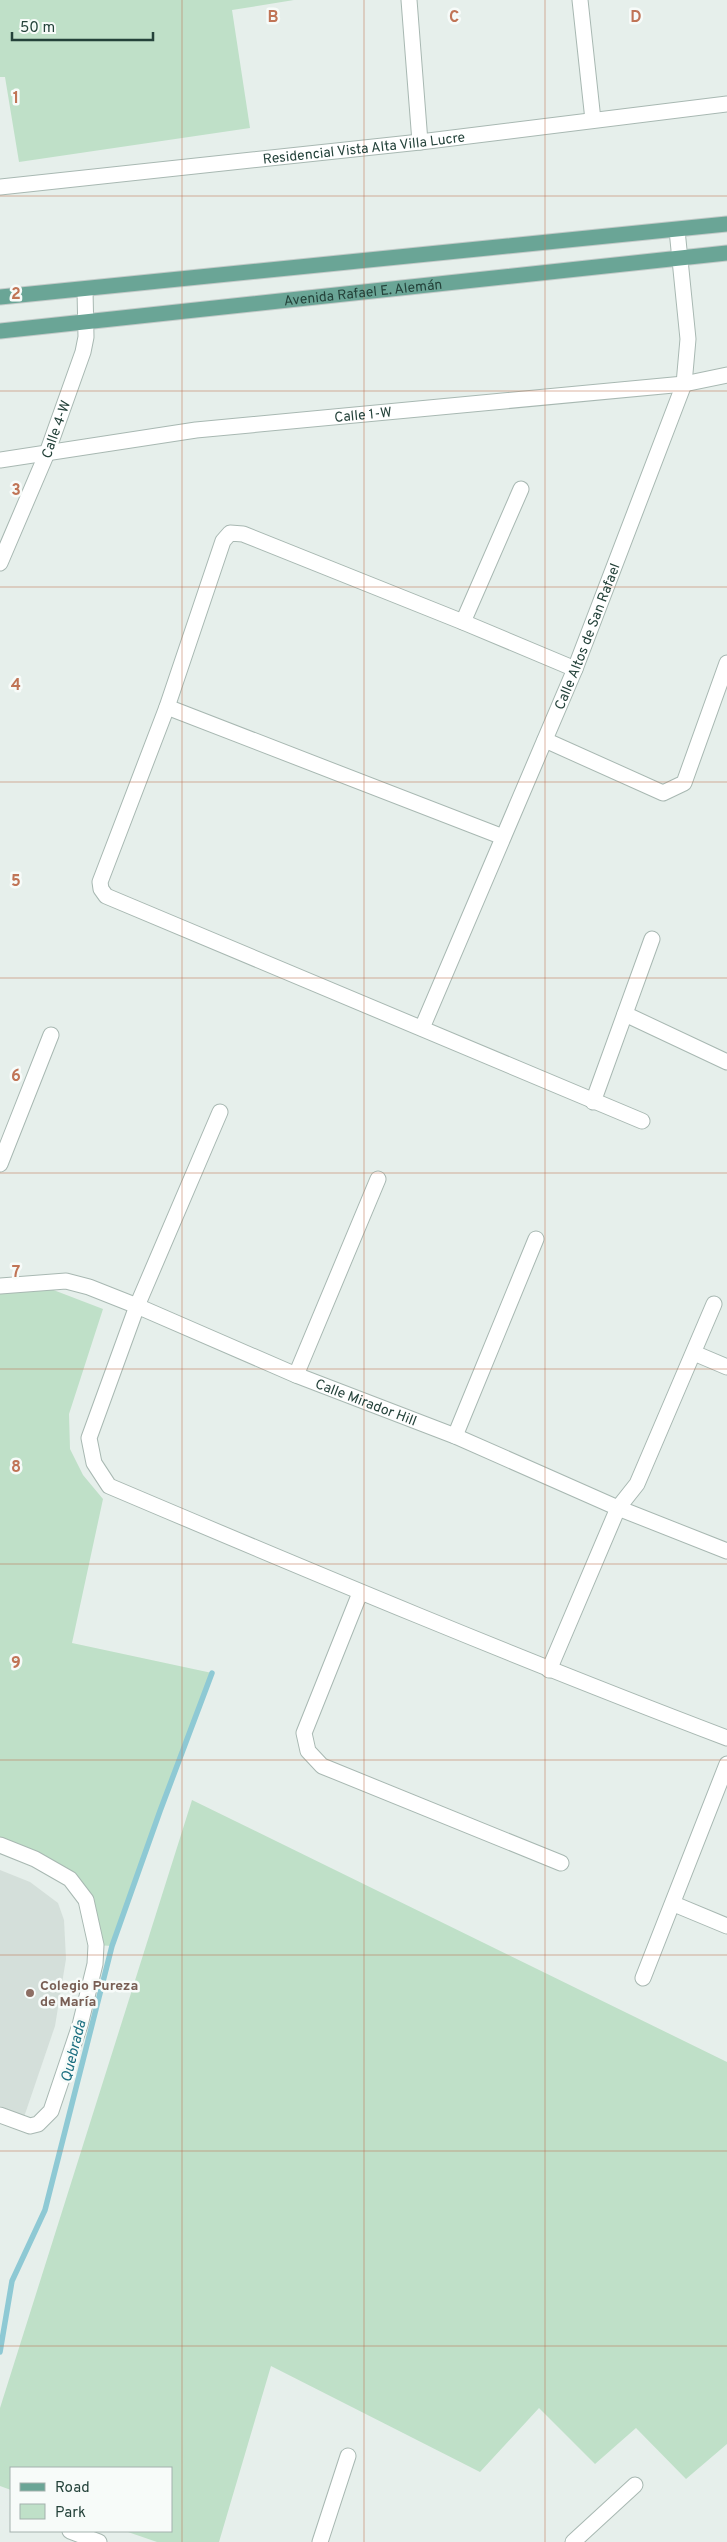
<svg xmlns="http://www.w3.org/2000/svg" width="727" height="2542" font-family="Overpass,sans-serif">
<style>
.built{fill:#d4dfda}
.green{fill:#bfe0c8}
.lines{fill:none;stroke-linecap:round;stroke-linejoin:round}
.stream{stroke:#8ec9d4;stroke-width:5.5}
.minor-casing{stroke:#a8b8b2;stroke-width:17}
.major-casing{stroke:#c2cac8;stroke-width:17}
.minor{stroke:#fff;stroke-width:15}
.major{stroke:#6aa596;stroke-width:15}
.grid{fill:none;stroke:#c07456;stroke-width:1;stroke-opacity:0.55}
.education-dot{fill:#8d6e63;stroke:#f7fbf9;stroke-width:2}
.labels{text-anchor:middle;stroke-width:5;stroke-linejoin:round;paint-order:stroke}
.street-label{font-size:14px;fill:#24423a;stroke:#f7fbf9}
.education-label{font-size:14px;font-weight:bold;fill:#785e54;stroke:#f7fbf9;text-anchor:start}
.water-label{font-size:15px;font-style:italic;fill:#1c6f80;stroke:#f7fbf9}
.grid-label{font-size:16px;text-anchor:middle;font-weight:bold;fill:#c07456;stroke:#f7fbf9;stroke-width:5;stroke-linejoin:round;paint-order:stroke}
</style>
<rect width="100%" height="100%" fill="#e6efeb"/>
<path class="built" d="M0,1870l30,12 28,21 6,17 2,39 -11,67 -31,91 -24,-11z"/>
<path class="green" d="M0,0h294l-62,10 18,118 -231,34 -14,-85h-5z
M43,1286l60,23 -34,105 1,35 13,26 20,24 -31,144 140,30 -100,273 -16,-1 -15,-54 -81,-46v-557z
M192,1800l535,262v382l-41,35 -50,-51 -41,36 -56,-56 -59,64 -209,-106 -52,176h-62l-32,-11h46v-63h-160v22l-11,-4v-78z"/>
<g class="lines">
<path class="stream" d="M0,2352l12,-71 33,-71 67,-264 48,-135 52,-138"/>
<g class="minor-casing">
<g id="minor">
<path d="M409,0l11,142"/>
<path d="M580,0l13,120"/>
<path id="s1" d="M0,187l420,-45 307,-38"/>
<path id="s2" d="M0,460l196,-30 488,-46 43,-9"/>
<path id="s3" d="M0,563l47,-110 36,-101 3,-15 -1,-47"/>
<path d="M463,622l58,-133"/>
<path d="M575,669l-112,-47 -220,-88 -13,-1 -7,8 -56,166 -67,175 1,7 5,7 536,225"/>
<path d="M167,707l336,130"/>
<path d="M545,740l118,53 21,-10 43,-120"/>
<path d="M625,1014l102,48"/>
<path id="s4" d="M422,1028l153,-359 109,-285 4,-45 -11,-109"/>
<path d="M593,1102l59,-163"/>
<path d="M220,1112l-83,194 -48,132 5,25 15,23c205,87 410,173 618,252"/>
<path d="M0,1164l51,-129"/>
<path id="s5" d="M0,1286l66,-5 23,6 48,19 159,69 159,61 163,72 109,43"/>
<path d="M694,1353l33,14"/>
<path d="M296,1375l82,-196"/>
<path d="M455,1436l81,-197"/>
<path d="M360,1593l-56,140 4,18 14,15 239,97"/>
<path d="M549,1670l69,-162 19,-24 77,-180"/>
<path d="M0,1845l35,14 35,20 16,21 10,45 -1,19 -15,61 -29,86 -13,13 -8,2 -30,-11"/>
<path d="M674,1904l53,22"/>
<path d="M643,1978l84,-214"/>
<path d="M70,2531l29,11"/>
<path d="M320,2542l28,-86"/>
<path d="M573,2542l62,-57"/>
</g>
</g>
<g class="major-casing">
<g id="major">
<path d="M0,297l727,-73"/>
<path id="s6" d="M0,331l727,-78"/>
</g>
</g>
<use href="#minor" class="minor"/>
<use href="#major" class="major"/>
</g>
<path class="grid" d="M182,0v2542M364,0v2542M545,0v2542M0,196h727M0,391h727M0,587h727M0,782h727M0,978h727M0,1173h727M0,1369h727M0,1564h727M0,1760h727M0,1955h727M0,2151h727M0,2346h727"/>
<circle class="education-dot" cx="30" cy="1993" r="5"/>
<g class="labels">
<g class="street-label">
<text dy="5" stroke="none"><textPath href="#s1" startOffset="366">Residencial Vista Alta Villa Lucre</textPath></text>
<text dy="5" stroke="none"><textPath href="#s6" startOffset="365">Avenida Rafael E. Alemán</textPath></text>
<text dy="5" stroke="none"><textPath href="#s2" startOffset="366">Calle 1-W</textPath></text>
<text dy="5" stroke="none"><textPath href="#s3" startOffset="145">Calle 4-W</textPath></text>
<text dy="5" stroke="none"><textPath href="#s4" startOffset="425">Calle Altos de San Rafael</textPath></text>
<text dy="5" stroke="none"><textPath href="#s5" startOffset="390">Calle Mirador Hill</textPath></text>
</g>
<g class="education-label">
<text x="40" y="1990">Colegio Pureza<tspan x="40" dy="16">de María</tspan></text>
</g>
<g class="water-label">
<text transform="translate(73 2051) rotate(-76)" y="5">Quebrada</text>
</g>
</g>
<g class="grid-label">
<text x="273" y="22">B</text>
<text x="454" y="22">C</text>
<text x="636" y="22">D</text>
<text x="16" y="103">1</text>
<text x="16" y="299">2</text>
<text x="16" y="495">3</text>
<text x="16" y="690">4</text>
<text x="16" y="886">5</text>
<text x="16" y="1081">6</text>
<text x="16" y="1277">7</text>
<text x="16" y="1472">8</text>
<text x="16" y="1668">9</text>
</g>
<rect x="10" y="2467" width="162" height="65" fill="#f7fbf9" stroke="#a3b1ad"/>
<rect x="20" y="2483" width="25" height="8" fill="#6aa596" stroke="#a3b1ad"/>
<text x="55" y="2492" font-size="15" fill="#24423a">Road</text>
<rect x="20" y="2504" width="25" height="15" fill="#bfe0c8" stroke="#a3b1ad"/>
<text x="55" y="2517" font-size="15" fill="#24423a">Park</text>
<path d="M12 32v8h141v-8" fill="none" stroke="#24423a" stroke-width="2.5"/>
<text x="20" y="32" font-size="15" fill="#24423a" stroke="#f7fbf9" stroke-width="4" paint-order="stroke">50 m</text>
</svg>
